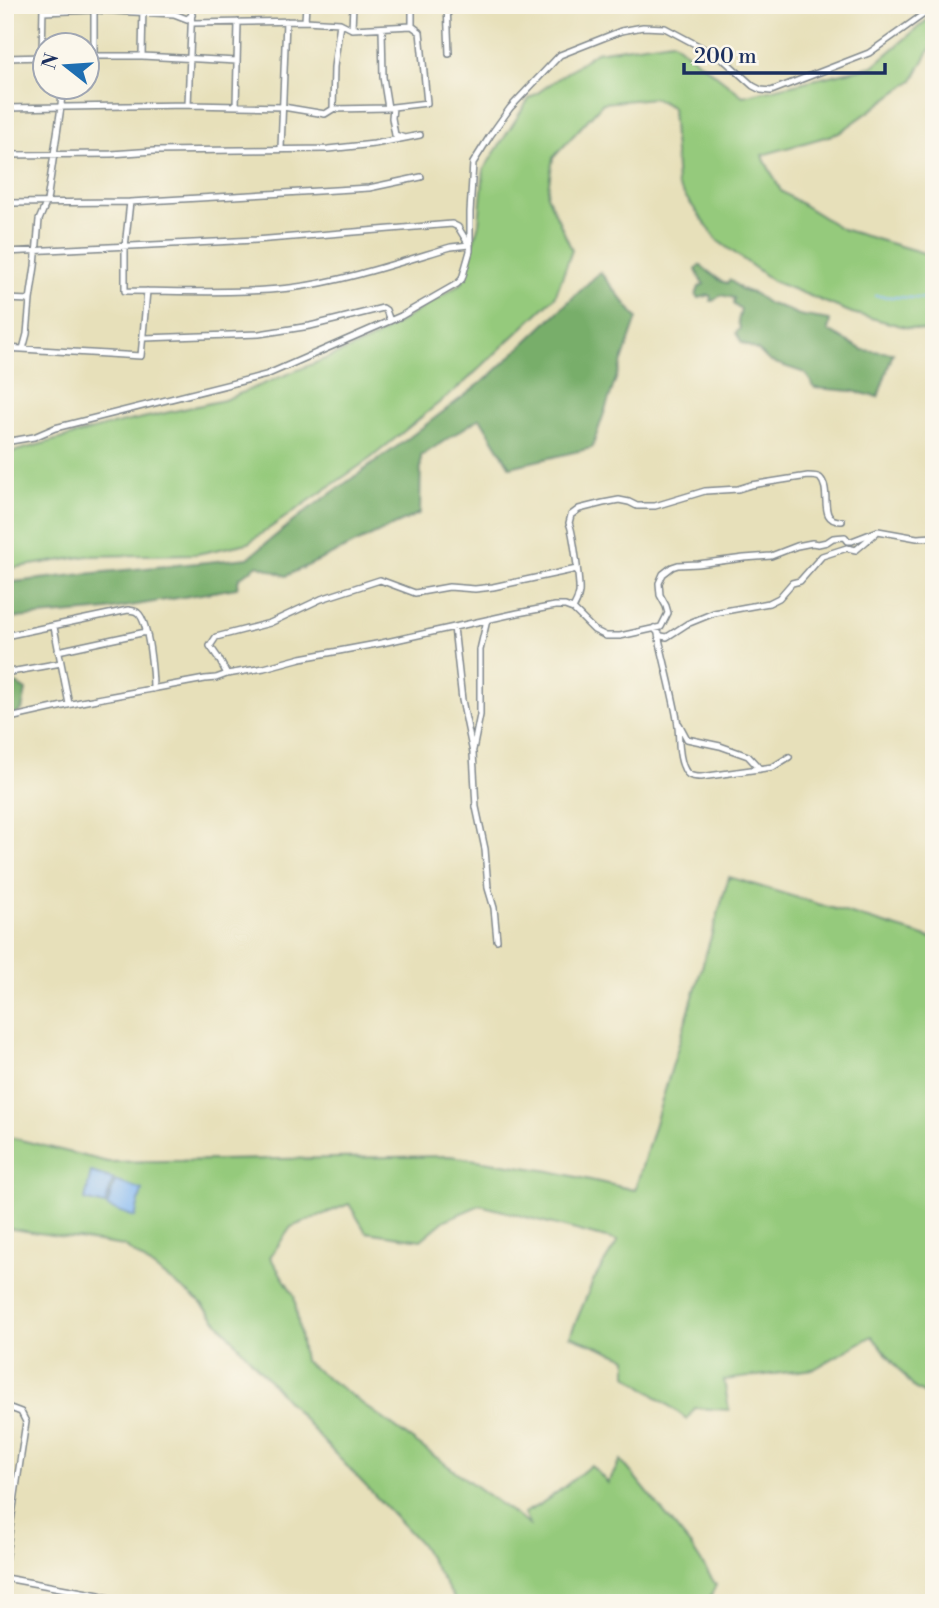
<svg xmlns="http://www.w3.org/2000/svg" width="939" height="1608" font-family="'Libre Bodoni',serif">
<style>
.green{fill:#95ca7b;stroke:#587c6c;stroke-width:2}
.forest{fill:#78ae6b;stroke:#4a6e64;stroke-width:2}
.water{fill:#83b8f2;stroke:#4f74a8;stroke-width:2}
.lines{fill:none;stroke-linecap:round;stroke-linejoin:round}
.stream{stroke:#83b8f2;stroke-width:2}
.minor-casing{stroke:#81888c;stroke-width:8}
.minor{stroke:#fff;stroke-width:5}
</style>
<rect width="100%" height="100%" fill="#fbf7ec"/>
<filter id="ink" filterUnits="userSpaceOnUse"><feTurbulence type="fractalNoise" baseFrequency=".0143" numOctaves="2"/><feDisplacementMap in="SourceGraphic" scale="14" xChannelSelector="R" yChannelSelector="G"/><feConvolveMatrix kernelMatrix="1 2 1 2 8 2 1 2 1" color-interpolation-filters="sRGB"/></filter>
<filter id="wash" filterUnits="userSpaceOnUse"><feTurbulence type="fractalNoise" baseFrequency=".00686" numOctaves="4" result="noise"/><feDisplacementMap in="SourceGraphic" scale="28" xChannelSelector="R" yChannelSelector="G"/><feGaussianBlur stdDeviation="1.57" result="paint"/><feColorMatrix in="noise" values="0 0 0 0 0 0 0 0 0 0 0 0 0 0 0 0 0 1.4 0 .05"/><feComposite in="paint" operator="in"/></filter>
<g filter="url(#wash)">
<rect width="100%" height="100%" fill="#e7e0ba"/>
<path class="green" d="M934,14v28l-21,38 -74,53 -77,22 19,36 61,38 92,27v76l-25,-4 -57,-15 -79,-32 -55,-40 -41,-56 -5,-78 -18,-9 -51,5 -50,55 -6,37 25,55 -17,47 -89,84 -95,77 -123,85 -51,11 -109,2 -83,13v-115l102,-28 117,-26 145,-59 93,-58 17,-60 5,-54 45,-70 67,-47 76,-11 71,55 130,-30z
M729,877l205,62v460l-20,-11 -42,-52 -58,33 -90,11 5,30 -34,-2 -8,11 -60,-44v-17l-57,-22 23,-55 25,-40 -138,-36 -35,15 -24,20 -55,-8 -17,-28 -58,23 -21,30 24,38 10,66 225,164 -5,-12c25,-12 45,-30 67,-48l17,18 13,-23 70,86 25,39 -9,18h-250l-37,-60 -97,-102 -123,-139 -76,-56 -119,-18v-92l103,26 342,-6 100,15 85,19z"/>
<path class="forest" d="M700,265l21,16 6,2 3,-3 11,9 14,5 14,10 12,3 18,8 31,5 -2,11 35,19 30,3 -15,44 -26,-6 -37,-3 -10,-15 -36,-12 -10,-10 -17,-8 -6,-10 4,-5 -2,-7 3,-11 -8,-6 1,-6 -13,-3 -8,6h-3l1,-4 -2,-2 -10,3 -3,-3 3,-8 5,-3 -3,-3 -5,-11z
M600,272l37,46 -45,130 -82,19 -30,-49 -59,38 -1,57 -134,63 -28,-11 -19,13 -2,10 -130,22 -102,9v-36l79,-9 164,-16 58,-47 96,-68 88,-67z
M5,677l21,13 -4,20 -17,12z"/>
<path class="water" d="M91,1172l22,7 -8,26 -20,-5z
M115,1181l27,9 -7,27 -28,-10z"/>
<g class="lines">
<path class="stream" d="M875,296l59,3"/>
</g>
</g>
<g filter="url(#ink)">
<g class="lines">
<g class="minor-casing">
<path id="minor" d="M94,5v51
M447,5l2,49
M43,12l51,-2 80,4 13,5 5,-4
M305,21l1,-16
M192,23l113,-2 35,2 12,6 60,-3
M382,28l1,49 5,31 5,-1 -1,11 3,17 10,3 15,-3
M352,29l1,-24
M88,56h54l95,5
M142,56l1,-51
M5,58l41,-1
M42,58l1,-53
M188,105l4,-100
M236,106l2,-84
M393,107l34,-4 -7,-71 -8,-6v-21
M5,108l183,-3 95,2 42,7 8,-5 55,-1
M333,109l1,-42 6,-44
M281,148l5,-127
M5,155l106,-1 43,-3 174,-2 46,-5 31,-6
M5,203l125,-1 239,-14 52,-11
M5,252l251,-12 196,-16 6,3 11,18 -18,2c-50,15 -109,35 -161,41 -55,6 -110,3 -165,3v-44l5,-45
M5,299l25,1
M144,338l115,-4 51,-8 73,-18 3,2 4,11
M5,348l136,8 6,-65
M23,349l4,-15 3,-34 5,-34 4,-46 8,-19 14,-94 1,-19
M5,442l29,-5 21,-9 211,-53 135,-59 56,-32 5,-5 8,-28v-39l3,-49 17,-27 20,-28 50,-53 61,-24 22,-4 22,1 58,31 30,27 8,4 10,1 98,-38 55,-39 5,-9
M573,609c3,-5 5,-10 6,-16 1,-9 -6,-63 -10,-70l2,-8 8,-6 24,-6 16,-3 10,2 8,4h18l50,-15 33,-2 13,-4 57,-9c3,0 9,0 12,2 13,13 -4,44 22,43
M54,627l15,77
M454,627l8,73 11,53 3,54 9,42 3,39 6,20 3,32
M654,628l7,8 6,1 20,-13 27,-11 55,-10 10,-5 13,-15 8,-2 22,-25 25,-8 9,2 20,-17
M658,634c6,28 14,57 19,85 3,15 0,35 7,49 3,8 9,9 17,9l72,-10 16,-10
M5,636l123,-26c4,1 7,0 10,3 11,9 15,61 15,76
M58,651l88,-19
M5,673l56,-10
M227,674l-8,-15 -9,-13 6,-9 54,-14 51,-24 59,-19 35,13 34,-6 26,2 18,-2 84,-18
M5,719l76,-17 124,-23 11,-1 11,-4 37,-6 37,-10 81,-15 136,-30 37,-7h10l8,3 21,21 12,6h14l41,-9 7,-14 -2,-7 -6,-11 -1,-12 4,-9 9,-7 6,-2 20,-1 46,-6 27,-2 26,-10 15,-3 6,1 9,-2 6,-4 12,-1 3,4h4l26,-10 39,7 17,-1
M679,724l8,15 33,7 28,10 12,13
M473,750l7,-35v-65l7,-30
M5,1406l16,6 5,10 -21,139
M5,1578l94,17 27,8"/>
</g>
<use href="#minor" class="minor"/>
</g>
</g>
<rect width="939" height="1608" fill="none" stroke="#fbf7ec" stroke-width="28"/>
<g transform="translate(66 66) rotate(287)"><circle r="33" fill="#fbf7ec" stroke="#a1a7b3" stroke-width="2"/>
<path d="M0-5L12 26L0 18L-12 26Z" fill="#1f6fb2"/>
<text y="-10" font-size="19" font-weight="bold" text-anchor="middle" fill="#1b2f5e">N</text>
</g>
<path d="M684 63v10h201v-10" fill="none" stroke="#1b2f5e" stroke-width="3.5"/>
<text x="694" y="63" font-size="21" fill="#1b2f5e" stroke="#fbf7ec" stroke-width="5" paint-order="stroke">200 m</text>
</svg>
